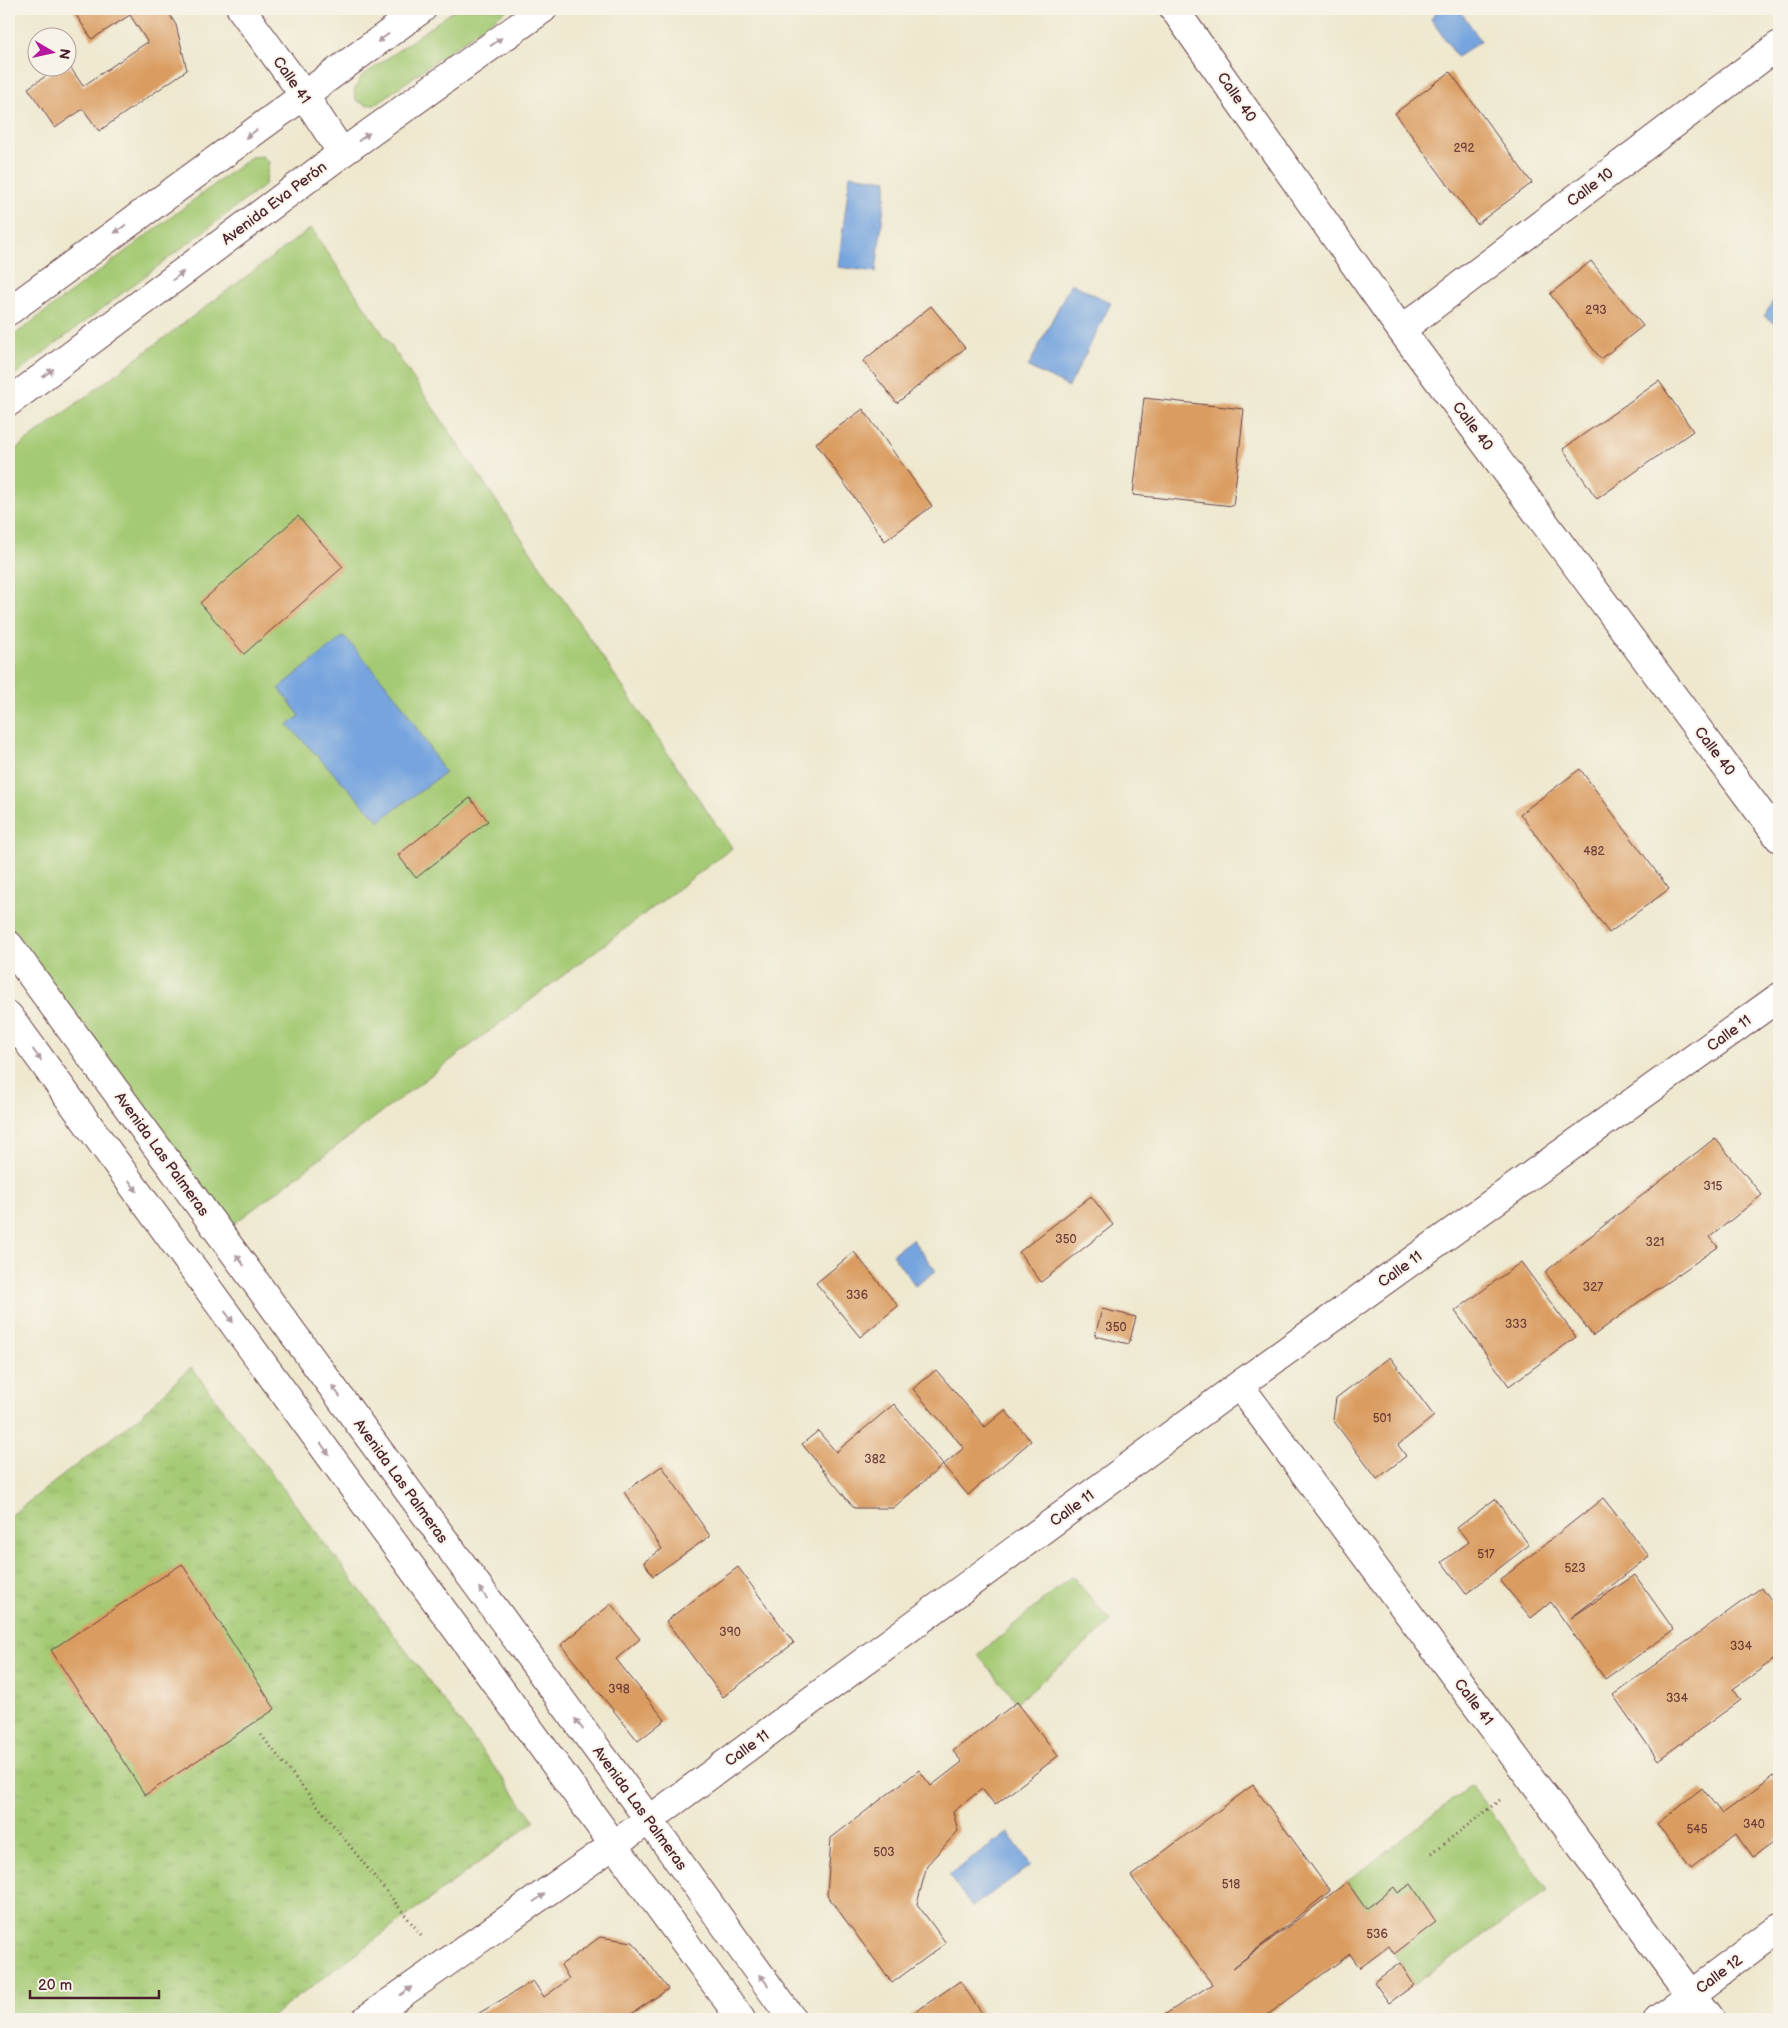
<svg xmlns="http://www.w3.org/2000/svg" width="1788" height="2028" font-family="'Balsamiq Sans',sans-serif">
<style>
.grass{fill:#a5ca74;stroke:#787450}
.park{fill:url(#park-tufts);stroke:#787450}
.water{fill:#76a4de;stroke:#606284}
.building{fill:#da9c60}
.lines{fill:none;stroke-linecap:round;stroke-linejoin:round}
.minor-casing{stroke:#633d44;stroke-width:30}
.major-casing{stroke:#633d44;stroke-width:30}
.path{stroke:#633d44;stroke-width:3;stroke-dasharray:1 4;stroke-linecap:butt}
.minor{stroke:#fff;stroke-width:28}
.major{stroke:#fff;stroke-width:28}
.oneway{fill:#ae9aa0}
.labels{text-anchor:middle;stroke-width:4;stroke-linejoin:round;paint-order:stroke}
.number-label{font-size:12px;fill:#6e3e38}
.street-label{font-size:15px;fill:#4a1f2b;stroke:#f7f3e8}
</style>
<defs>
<pattern id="park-tufts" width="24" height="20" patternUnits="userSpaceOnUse" patternTransform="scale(1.25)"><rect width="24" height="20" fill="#a5ca74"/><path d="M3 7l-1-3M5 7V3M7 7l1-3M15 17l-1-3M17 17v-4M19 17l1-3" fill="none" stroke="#90ad65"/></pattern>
</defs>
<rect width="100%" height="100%" fill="#f7f3e8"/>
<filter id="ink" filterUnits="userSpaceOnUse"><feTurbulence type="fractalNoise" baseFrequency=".02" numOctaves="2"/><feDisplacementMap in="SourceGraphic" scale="10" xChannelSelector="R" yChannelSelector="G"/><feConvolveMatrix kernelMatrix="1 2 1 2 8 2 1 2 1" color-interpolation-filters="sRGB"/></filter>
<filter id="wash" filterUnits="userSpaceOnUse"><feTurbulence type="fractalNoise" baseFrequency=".0096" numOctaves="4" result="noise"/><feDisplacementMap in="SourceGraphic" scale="20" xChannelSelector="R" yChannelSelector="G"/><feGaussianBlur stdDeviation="1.12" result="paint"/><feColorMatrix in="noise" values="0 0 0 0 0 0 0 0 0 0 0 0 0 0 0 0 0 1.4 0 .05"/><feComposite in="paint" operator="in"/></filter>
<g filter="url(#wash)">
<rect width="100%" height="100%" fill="#eee8cf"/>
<path class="grass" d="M456,9h52l-132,95 -10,1 -10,-5 -2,-9 7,-14z
M262,156l7,6 -4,23 -256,194v-40l242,-182z
M311,228l421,620 -505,381 -218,-305v-470z
M1072,1576l40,46 -95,80 -39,-47z
M1471,1785l77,105 -134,95 -20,-31 42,-33 -25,-36 -13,8 -4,-6 -28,22 -19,-27z"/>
<path class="park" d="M191,1367l344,454 -267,198h-259v-502l131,-101z"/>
<path class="water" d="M1439,9h20l22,32 -24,16 -26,-38z
M850,175l37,5 -11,92 -38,-5z
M1071,283l40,20 -42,84 -41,-20z
M1778,293h1v33l-15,-10z
M344,636l53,61 48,76 -66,48 -91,-96 12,-9 -21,-28z
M912,1239l24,32 -21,15 -23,-32z
M1008,1833l23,32 -59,42 -23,-32z"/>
<g id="blocks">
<path class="building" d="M72,9h94l10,16 11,45 -88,61 -16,-22 -28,19 -27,-40 30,-20h10v-4l15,22 63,-43h2l-18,-28 -38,24z
M1450,72l82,111 -55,41 -82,-111z
M1591,261l52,65 -42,33 -51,-65z
M931,306l34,42 -68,55 -34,-42z
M1659,381l34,50 -96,68 -34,-50z
M1144,398l100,11 -11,97 -100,-11z
M863,409l69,97 -47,35 -69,-98z
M298,516l45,51 -99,87 -44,-51z
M1580,769l89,120 -60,44 -89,-119z
M470,798l18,23 -72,57 -18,-23z
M1715,1138l47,57 -52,42 8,10 -78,54 -47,35 -48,-64z
M1091,1196l22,29 -72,57 -22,-30z
M854,1252l44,54 -38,31 -44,-54z
M1521,1262l55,75 -67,49 -54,-75z
M1102,1309l34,8 -7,27 -34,-8z
M1390,1357l44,59 -36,29 8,11 -29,23 -44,-59 3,-22z
M936,1370l49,57 20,-17 26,31 -63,54 -25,-30 -50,43h-39l-52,-64 16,-13 18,21 58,-48 49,61 21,-17 -51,-59z
M662,1466l48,70 -57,40 -9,-14 18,-13 -38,-57z
M1603,1498l46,58 -78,62 64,-43 39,55 -69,49 -54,-77 -20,16 -31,-38z
M1495,1499l34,46 -63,49 -24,-32 27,-20 -12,-14z
M182,1564l93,145 -130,86 -94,-145z
M738,1567l56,76 -71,54 -57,-76z
M1762,1587l17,25v44l-46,33 8,11 -83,60 -45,-65z
M611,1604l29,35 -24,20 49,61 -27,21 -77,-96z
M1017,1702l41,54 -63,49 -13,-16 -29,23 5,19 -31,34 -10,39 29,39 -54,40 -65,-88 4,-57 88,-68 12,16 31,-24 -9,-11z
M1774,1776l5,7v55l-26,19 -16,-23 -46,35 -34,-45 45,-36 20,26z
M1253,1785l77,106 -97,77 114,-86 19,27 28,-22 4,6 13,-9 25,38 -42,32 -5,-8 -29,22 -10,-14 -88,65h-104l54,-35 -81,-108z
M600,1937l33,5 35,47 -44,30h-145l-3,-4 57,-34 11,16 25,-18 -8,-14z
M1400,1963l14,22 -25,18 -15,-21z
M960,1981l26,38h-81z"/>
</g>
</g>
<g filter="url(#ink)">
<use href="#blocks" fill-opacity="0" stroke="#633d44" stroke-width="1"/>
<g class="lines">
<g class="minor-casing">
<path id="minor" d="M241,9l63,86
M1174,9l227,321 378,508
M1401,330l378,-285
M1239,1385l470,634
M366,2019l283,-199 590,-435 540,-388
M1658,2019l121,-91"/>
</g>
<g class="major-casing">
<path id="major" d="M304,95l38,58
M9,311l413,-302
M9,402l333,-249 201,-144
M9,945l640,875 143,199
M9,1016l732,1003"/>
</g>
<path class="path" d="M261,1735l161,201
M1432,1853l69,-54"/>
<use href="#minor" class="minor"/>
<use href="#major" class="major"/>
</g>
<defs><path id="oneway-solid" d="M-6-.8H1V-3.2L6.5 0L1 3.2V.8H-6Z" transform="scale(1.25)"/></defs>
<g class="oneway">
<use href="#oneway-solid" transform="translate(383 38) rotate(144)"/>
<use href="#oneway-solid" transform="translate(496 42) rotate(-36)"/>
<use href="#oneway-solid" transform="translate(251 134) rotate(144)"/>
<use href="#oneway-solid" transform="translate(364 137) rotate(-36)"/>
<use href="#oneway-solid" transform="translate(120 229) rotate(144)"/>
<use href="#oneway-solid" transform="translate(178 276) rotate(-37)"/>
<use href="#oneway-solid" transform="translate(48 373) rotate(-37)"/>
<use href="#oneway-solid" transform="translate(37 1055) rotate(54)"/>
<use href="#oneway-solid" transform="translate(133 1186) rotate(54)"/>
<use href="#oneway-solid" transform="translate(240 1260) rotate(-126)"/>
<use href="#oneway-solid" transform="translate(229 1317) rotate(54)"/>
<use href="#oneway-solid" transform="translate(336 1391) rotate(-126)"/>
<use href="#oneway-solid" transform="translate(325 1449) rotate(54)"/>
<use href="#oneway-solid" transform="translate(483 1593) rotate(-126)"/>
<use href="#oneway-solid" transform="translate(579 1724) rotate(-126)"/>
<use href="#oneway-solid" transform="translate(539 1898) rotate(-35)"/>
<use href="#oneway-solid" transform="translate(764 1980) rotate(-126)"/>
<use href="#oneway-solid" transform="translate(406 1991) rotate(-36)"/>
</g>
</g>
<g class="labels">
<g class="number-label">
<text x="1464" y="152">292</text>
<text x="1596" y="314">293</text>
<text x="1594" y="855">482</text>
<text x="1713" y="1190">315</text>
<text x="1066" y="1243">350</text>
<text x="1655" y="1246">321</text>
<text x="1593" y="1291">327</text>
<text x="857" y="1299">336</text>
<text x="1516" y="1328">333</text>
<text x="1116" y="1331">350</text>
<text x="1382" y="1422">501</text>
<text x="875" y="1463">382</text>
<text x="1486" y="1558">517</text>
<text x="1575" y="1572">523</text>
<text x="730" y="1636">390</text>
<text x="1741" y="1650">334</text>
<text x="619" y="1693">398</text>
<text x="1677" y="1702">334</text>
<text x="1754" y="1828">340</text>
<text x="1697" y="1833">545</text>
<text x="884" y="1856">503</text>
<text x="1231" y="1888">518</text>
<text x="1377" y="1938">536</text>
</g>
<g class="street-label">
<text transform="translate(292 80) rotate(55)" y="5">Calle 41</text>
<text transform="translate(1237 97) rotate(55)" y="5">Calle 40</text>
<text transform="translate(1590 187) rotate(-37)" y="5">Calle 10</text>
<text transform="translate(274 203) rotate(-37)" y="5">Avenida Eva Perón</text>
<text transform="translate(1473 426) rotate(53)" y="5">Calle 40</text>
<text transform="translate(1715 751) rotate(53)" y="5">Calle 40</text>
<text transform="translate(1729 1033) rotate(-36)" y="5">Calle 11</text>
<text transform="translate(162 1154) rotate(54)" y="5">Avenida Las Palmeras</text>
<text transform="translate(1400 1269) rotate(-36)" y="5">Calle 11</text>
<text transform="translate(401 1481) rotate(54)" y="5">Avenida Las Palmeras</text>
<text transform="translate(1072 1508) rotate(-36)" y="5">Calle 11</text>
<text transform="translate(1474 1702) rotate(53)" y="5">Calle 41</text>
<text transform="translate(747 1748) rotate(-36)" y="5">Calle 11</text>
<text transform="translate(640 1808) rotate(54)" y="5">Avenida Las Palmeras</text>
<text transform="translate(1719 1974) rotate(-37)" y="5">Calle 12</text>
</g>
</g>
<rect width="1788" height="2028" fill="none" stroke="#f7f3e8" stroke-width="30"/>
<g transform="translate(52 52) rotate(99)"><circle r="24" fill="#f7f3e8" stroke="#b29e9c"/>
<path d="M0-4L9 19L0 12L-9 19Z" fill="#b5179e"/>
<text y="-8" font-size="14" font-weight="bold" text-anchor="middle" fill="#4a1f2b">N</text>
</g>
<path d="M30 1990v8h129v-8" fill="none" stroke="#4a1f2b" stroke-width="2.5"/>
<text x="38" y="1990" font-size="15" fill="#4a1f2b" stroke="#f7f3e8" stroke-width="4" paint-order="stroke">20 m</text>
</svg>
